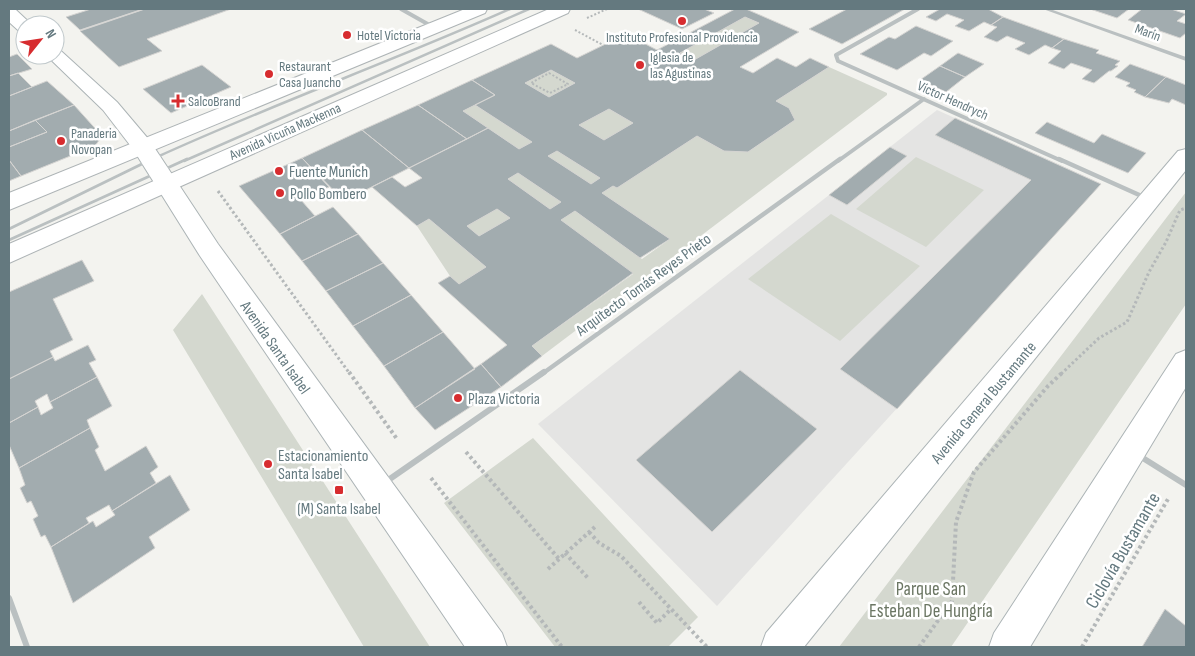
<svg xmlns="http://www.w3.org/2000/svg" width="1195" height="656" font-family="'Sofia Sans Condensed',sans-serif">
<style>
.built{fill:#e4e4e3}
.green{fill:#d4d8cf}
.building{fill:#a2acaf;stroke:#d5d4d2;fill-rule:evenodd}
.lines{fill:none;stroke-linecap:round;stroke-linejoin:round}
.secondary-casing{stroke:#acb4b6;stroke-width:2}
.primary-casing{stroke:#aeb4b6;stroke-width:2}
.path-far2{stroke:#b4b8b9;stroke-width:2;stroke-dasharray:2 2;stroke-linecap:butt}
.path-far1{stroke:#b4b8b9;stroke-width:3;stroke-dasharray:2.5 2.5;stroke-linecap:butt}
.path{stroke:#b4b8b9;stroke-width:4;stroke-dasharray:3 3;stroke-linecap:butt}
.service-far1{stroke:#bac0c1;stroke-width:2.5}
.service{stroke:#bac0c1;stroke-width:3}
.minor-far2{stroke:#bac0c1;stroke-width:4}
.minor-far1{stroke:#bac0c1;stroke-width:4.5}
.minor{stroke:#bac0c1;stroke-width:6}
.tertiary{fill:#bac0c1;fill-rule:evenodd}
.secondary{fill:#fff;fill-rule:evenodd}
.primary{fill:#fff;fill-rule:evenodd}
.poi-dot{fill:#d72c2f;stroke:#fff;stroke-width:2}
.labels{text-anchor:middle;stroke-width:5;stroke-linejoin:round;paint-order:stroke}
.far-street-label{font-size:14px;fill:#64797f;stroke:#fff}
.far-poi-label{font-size:14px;fill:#64797f;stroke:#fff;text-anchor:start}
.poi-label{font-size:16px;fill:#64797f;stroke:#fff;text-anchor:start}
.street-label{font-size:16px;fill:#64797f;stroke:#fff}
.near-street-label{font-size:19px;fill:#64797f;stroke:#fff}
.near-park-label{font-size:19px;fill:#6b7663;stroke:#fff}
</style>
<rect width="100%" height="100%" fill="#f3f3ef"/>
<path class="built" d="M937,110l164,74 -384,422 -179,-182z"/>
<path class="green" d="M745,17l14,6 -65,37 -14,-7z
M829,67l58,26v2l-345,261 -10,-10 101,-72 -72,-54 14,-9 67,48 28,-20 -68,-46 11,-7 4,2 80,-52 27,15 24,1 47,-32 -6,-12 -13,-7z
M551,70l24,13 -26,14 -24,-14z
M475,105l57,37 -13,7 -56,-38z
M609,109l24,14 -29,17 -25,-15z
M557,151l43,27 -9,6 -43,-28z
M916,157l68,33 -58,57 -70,-38z
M518,173l43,29 -11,7 -42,-30z
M1186,192v112l-235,343h-112z
M497,209l13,9 -31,18 -12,-10z
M831,214l89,52 -80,75 -92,-62z
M429,219l57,48 -27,17 -9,-8 -33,-50z
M202,294l228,353h-66l-191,-317z
M533,438l165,179 -30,30h-113l-111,-144z"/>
<path class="building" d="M91,9h52l-63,21 -14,-13z
M145,9h86l-84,30 15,12 -43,16 -39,-36z
M638,9h66l10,4 -32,16z
M735,9h11l53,23 -59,35 13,6 24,-15 19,9 14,-9 19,9 -53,34 13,7 6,12 -47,32 -24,-1 -27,-15 -80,52 -4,-2 -11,7 68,46 -30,19 -65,-47 -14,9 72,53 -101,73 10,10 -41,31 -20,-23 26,-19 -69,-62 12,-7 9,8 27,-17 -57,-48 -12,7 -45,-39 20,-10 13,10 17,-9 -13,-10 79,-40 31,21 13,-7 -57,-37 20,-10 -23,-15 79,-36 26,14 49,-24 31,16zM745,17l14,6 -65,37 -14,-7zM551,70l24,13 -26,14 -24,-14zM609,109l24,14 -29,17 -25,-15zM557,151l43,27 -9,6 -43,-28zM518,173l43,29 -11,7 -42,-30zM497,209l13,9 -31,18 -12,-10z
M847,9h58l-63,35 -33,-15z
M940,9h48l15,8 -12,8 -7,-3 -15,9 -14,-5 9,-6 -17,-6 -11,7 -10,-4z
M1090,9h39l-12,9z
M1142,9h29l15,5 -9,7 9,3v9l-6,5 -52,-18z
M1003,17l61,22 -12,9 -7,-3 -16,10 -14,-6 10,-6 -18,-7 -10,6 -13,-5 13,-10 -6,-2z
M916,26l37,15 -22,15 -7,-3 -27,17 -37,-16 29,-17 6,2z
M1064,39l35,11 -3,3 24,8 -5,4 3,1 -7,5h-2l-15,12 -12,-4 10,-9 -21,-7 -7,6 -16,-6 13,-12 -9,-3z
M958,53l26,11 -19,13 -25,-11z
M17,54l15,15 -23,7v-19z
M1130,64l36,13 -21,20 -11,-5 2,-2 -10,-4 4,-3 -15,-6z
M202,65l29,22 -60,26 -28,-24z
M940,66l25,11 -19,15 -26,-12z
M18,73l14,14 -23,9v-20z
M1166,77l20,8v20l-14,-6 -3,4 -24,-6z
M472,80l23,15 -32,16 25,17 -21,11 -49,-34z
M47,81l27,24 -65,26v-35z
M74,105l28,31 -7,10 -74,30 -12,-16v-13l38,-15 -12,-12z
M418,105l49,34 -58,29 -47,-38z
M955,118l146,66 -204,225 -57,-40 191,-189 -96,-45z
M35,120l12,12 -38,15v-16z
M1047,122l47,21 8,-9 44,19 -18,20 -93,-40z
M362,130l47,38 -65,33 -42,-43z
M890,147l17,9 -60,49 -18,-10z
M302,158l27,29 -28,13 14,16 -35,18 -41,-48z
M9,160l12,16 -12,5z
M333,207l25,27 -56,27 -22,-27z
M358,234l25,29 -57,28 -24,-30z
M82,260l12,21 -41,18 20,41 -23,11 3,6 -44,22v-87z
M383,263l28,32 -58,31 -27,-35z
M411,295l32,37 -59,34 -31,-40z
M443,332l32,37 -60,39 -31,-42z
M88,345l8,15 -7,3 8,14 -47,25 -3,-8 -12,7 3,6 -29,16v-44l44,-22 2,4z
M481,364l20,23 -66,43 -20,-22z
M740,370l77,59 -105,103 -76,-72z
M97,377l15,29 -25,14 3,8 -71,40 -10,-23v-22l29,-16 3,8 12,-7 -3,-6z
M90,428l9,19 -4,3 10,21 41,-25 12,21 -8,6 6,10 -44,28 -3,-6 -23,13 3,5 -38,24 -6,-12 -4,2 -8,-18 5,-3 -7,-15 -4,2 -7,-15 5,-3 -6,-17z
M170,475l20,35 -41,27 6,11 -82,55 -22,-56 42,-26 3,6 19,-12 -3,-4z
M1165,609l21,17v21h-44z"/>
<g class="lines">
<g class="secondary-casing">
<path id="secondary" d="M9,9h6l17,16h-7v7l-6,-1 -10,-9z
M55,50l6,1 56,51 33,39 68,103 284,389 5,14h-42l-265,-391 -67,-107 -30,-39 -57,-55h9z
M1186,149v21l-382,477h-43l5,-14 412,-482z
M1186,350v37l-156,260h-41l5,-14 182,-279z"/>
</g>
<g class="primary-casing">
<path id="primary" d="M465,9h22l-2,4 -476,197v-17z
M549,9h21l-2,4 -559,250v-19z"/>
</g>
<path class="path-far2" d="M587,18l20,-9
M575,30l28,15
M549,73l19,11 -18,9 -19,-10z"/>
<path class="path-far1" d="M218,191l132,183
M1061,374l38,-36 28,-16 22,-50 17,-30 14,-32 6,-2"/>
<path class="path" d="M349,372l48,67
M466,452l93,107
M431,478l131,169
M589,532l10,11 22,13 86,91
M565,553l23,25
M548,569l49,-44
M639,602l18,21 14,-14
M919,647l33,-46 4,-79 18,-50 74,-86 15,-14
M1082,647l86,-148"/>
<path class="service-far1" d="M157,157c116,-53 236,-96 353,-148
M184,161l345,-152"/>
<path class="service" d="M163,170l24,-11
M9,229l137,-67
M9,240l143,-65"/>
<path class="minor-far2" d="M401,9l32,18
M918,9l-82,46 2,6 224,100
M838,161l86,-62"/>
<path class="minor-far1" d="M1059,159l87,39
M542,374l298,-215"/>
<path class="minor" d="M1138,455l48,30
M384,483l160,-111
M9,598l18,49"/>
<path class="tertiary" d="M1043,9h7l136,48v4z"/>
<use href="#secondary" class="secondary"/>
<use href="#primary" class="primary"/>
</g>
<g class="poi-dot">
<circle cx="682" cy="21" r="5"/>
<circle cx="347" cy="35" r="5"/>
<circle cx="640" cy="65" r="5"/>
<circle cx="269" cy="74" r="5"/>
<path d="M175.5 93.5h5v5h5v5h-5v5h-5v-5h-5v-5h5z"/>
<circle cx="61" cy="141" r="5"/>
<circle cx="279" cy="171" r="5"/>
<circle cx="280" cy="193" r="5"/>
<circle cx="458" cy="398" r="5"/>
<circle cx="268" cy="464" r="5"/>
<rect x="334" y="485" width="10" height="10" rx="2.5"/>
</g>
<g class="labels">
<g class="far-street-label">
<text transform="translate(1148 32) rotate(20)" y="5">Marín</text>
<text transform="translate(953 100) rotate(24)" y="5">Víctor Hendrych</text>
<text transform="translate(285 131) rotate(-24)" y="5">Avenida Vicuña Mackenna</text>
</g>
<g class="far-poi-label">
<text x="357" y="40">Hotel Victoria</text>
<text x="682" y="42" text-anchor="middle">Instituto Profesional Providencia</text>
<text x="650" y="62">Iglesia de<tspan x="650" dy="16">las Agustinas</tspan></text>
<text x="279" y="71">Restaurant<tspan x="279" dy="16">Casa Juancho</tspan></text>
<text x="188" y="106">SalcoBrand</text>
<text x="71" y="138">Panaderia<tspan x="71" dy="16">Novopan</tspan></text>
</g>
<g class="poi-label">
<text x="289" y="177">Fuente Munich</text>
<text x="290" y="199">Pollo Bombero</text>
<text x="468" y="404">Plaza Victoria</text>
<text x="278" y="461">Estacionamiento<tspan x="278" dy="18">Santa Isabel</tspan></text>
<text x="339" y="514" text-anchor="middle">(M) Santa Isabel</text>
</g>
<g class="street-label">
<text transform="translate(643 284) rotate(-36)" y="6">Arquitecto Tomás Reyes Prieto</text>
<text transform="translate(276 347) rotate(55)" y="6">Avenida Santa Isabel</text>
<text transform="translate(983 402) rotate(-50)" y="6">Avenida General Bustamante</text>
</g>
<g class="near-street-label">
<text transform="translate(1122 550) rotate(-60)" y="7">Ciclovía Bustamante</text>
</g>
<g class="near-park-label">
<text x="931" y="595">Parque San<tspan x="931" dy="22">Esteban De Hungría</tspan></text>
</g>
</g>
<rect width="1195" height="656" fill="none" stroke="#64797f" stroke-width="20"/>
<g transform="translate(40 40) rotate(60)"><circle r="24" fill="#ffffff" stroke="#c1c9cc"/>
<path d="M0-4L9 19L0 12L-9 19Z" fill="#d72c2f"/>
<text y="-8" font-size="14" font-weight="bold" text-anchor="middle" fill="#64797f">N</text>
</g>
</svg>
